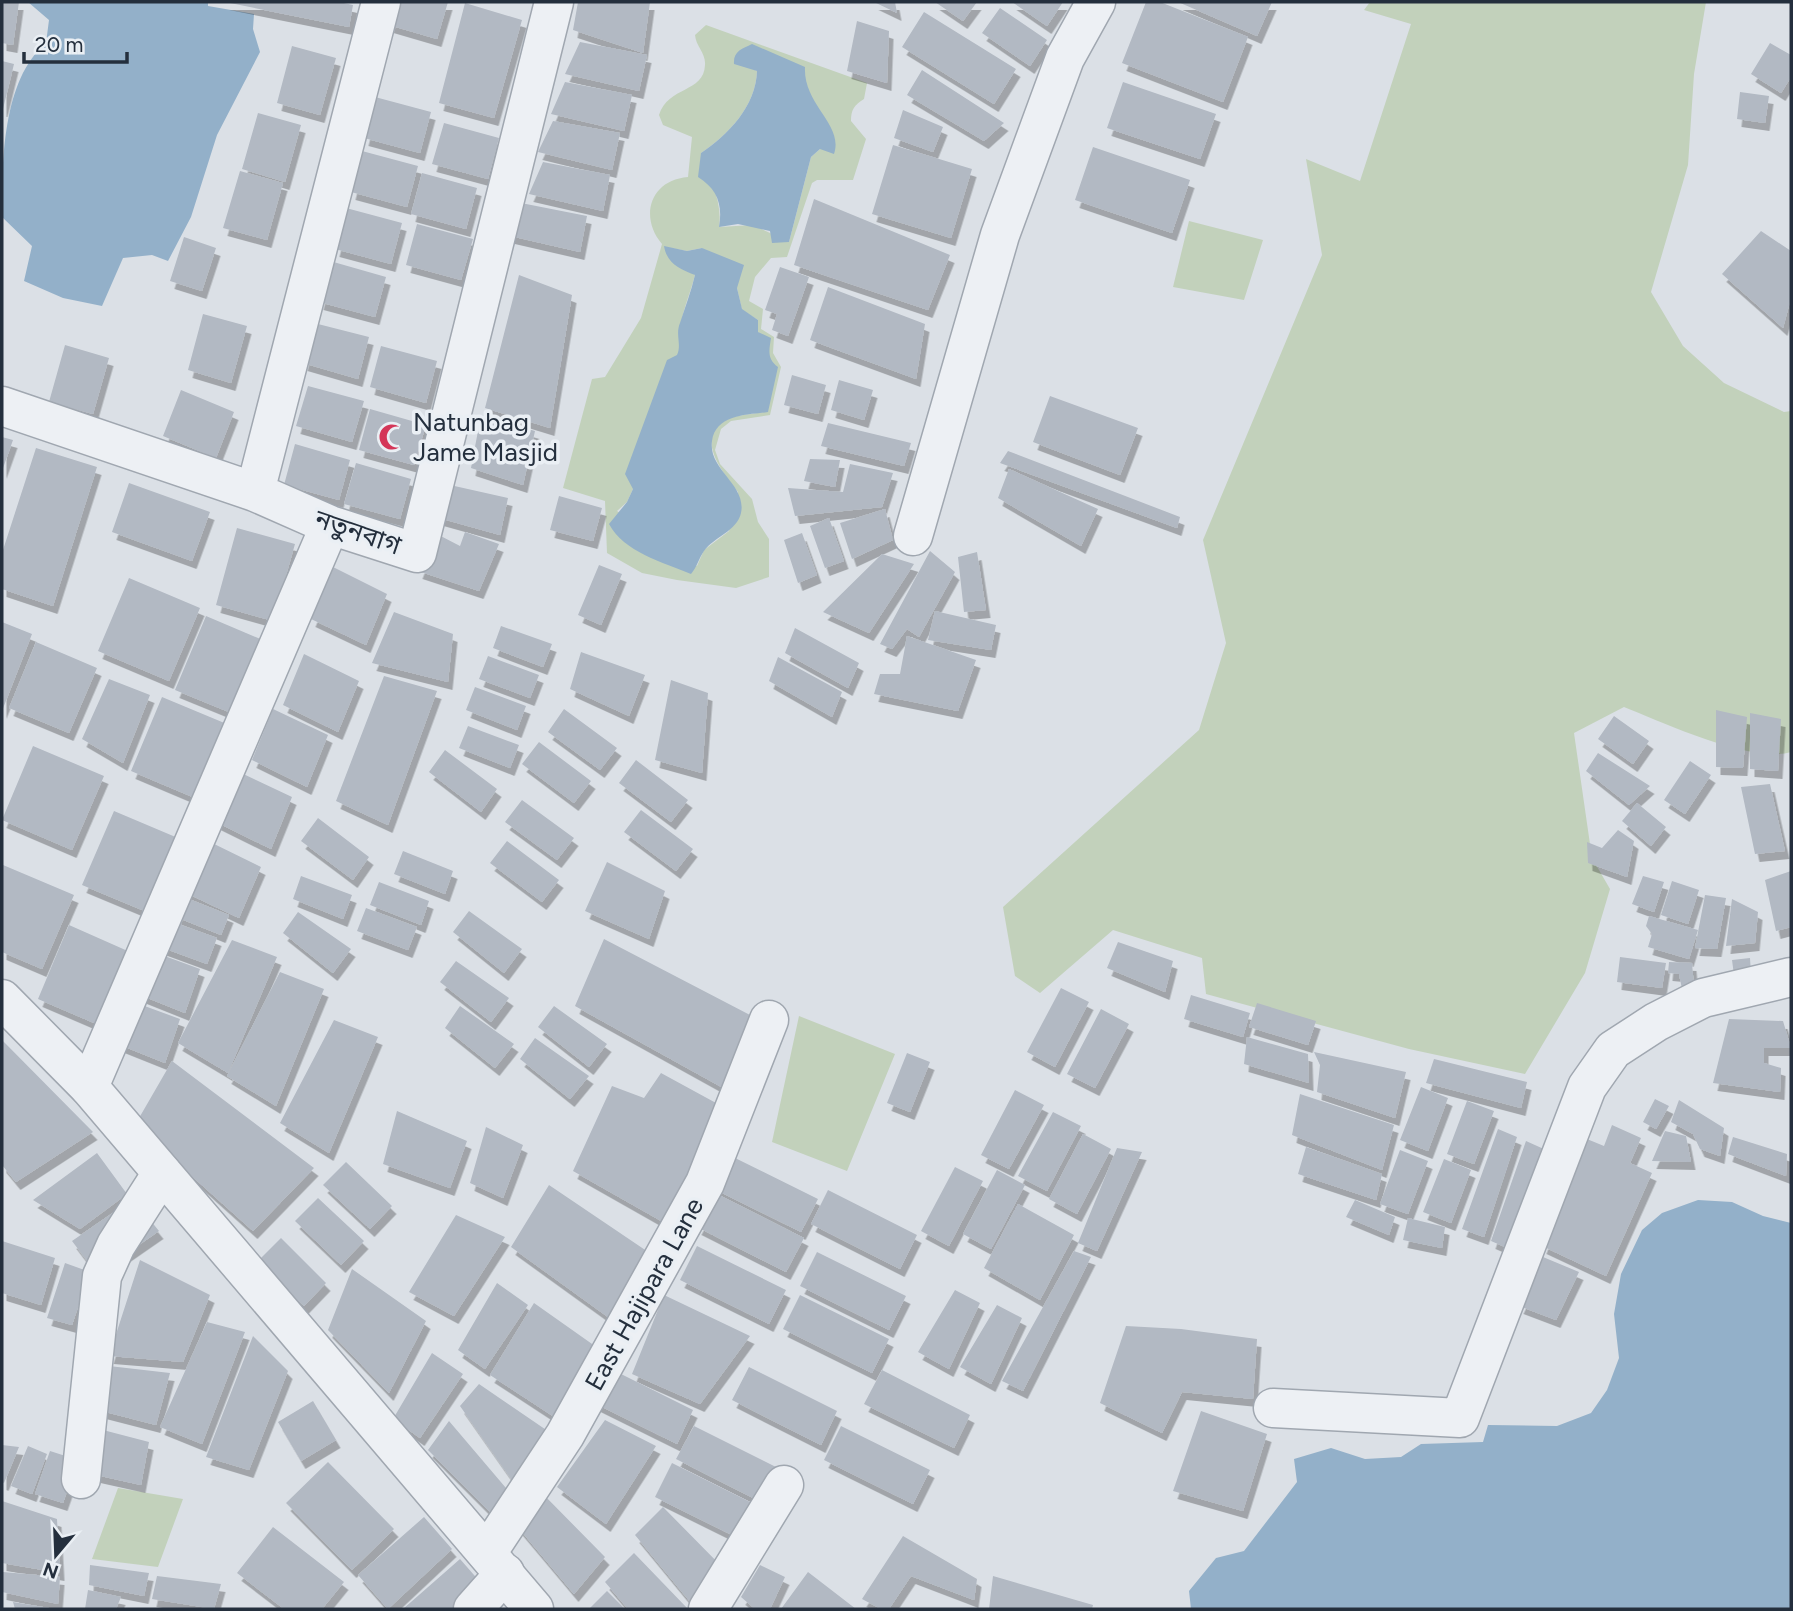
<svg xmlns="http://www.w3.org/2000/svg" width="1793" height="1611" font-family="Figtree,'Noto Sans Bengali',sans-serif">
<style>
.green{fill:#c2d1bb;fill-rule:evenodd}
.water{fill:#93b0c9}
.building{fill:#b2b9c3;filter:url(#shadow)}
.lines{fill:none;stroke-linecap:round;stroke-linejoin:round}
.minor-casing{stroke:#a0a7b0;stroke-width:41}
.tertiary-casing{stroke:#a0a7b0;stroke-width:41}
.minor{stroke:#edf0f4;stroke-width:38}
.tertiary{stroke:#edf0f4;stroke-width:38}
.labels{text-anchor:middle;stroke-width:7;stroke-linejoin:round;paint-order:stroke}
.poi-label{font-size:26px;fill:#242f3d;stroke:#eaeff4;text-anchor:start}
.street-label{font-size:26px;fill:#242f3d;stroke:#eaeff4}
</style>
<defs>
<filter id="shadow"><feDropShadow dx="4.5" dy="8" stdDeviation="0" flood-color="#0004"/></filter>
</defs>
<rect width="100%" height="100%" fill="#dbe0e6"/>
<path class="green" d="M1370,2h336l-12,72 -6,91 -37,127 32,54 41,37 60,29 7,-1v341c-39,12 -129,-30 -167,-45l-50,26 18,125 18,31 -25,84 -60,101 -116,-25 -203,-55 -4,-36 -89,-28 -73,63 -25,-17 -12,-69 196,-177 27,-87 -23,-103 119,-285 -16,-96 54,22 51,-157 -47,-14z
M706,25l161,58 -3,16c-10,6 -13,11 -13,22l15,18 -13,41h-36l-5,3 -25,74 -16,1 -16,19 -6,24 14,8 -2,20 13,8 -1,16 8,14 -11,48 -39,6 -10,8 -6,21 5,14 32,35 6,23 11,17v38l-33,11 -59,-8 -35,-7 -35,-20 -2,-52 -42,-13 29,-109 13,-2 36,-59 21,-74c-23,-27 -12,-64 26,-67l4,-40 -29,-12 -4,-10c9,-29 45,-22 46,-50 1,-12 -9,-18 -10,-30zM749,67l55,16 16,66 -9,8 -22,85 -36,-17 -34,2c4,-26 -10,-49 -18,-74 27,-18 55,-47 56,-82zM665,247l22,4 15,-3 35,40 5,22 16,10v12l13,30 -3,49c-12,3 -27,3 -38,7 -39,16 -7,55 8,74l-9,39 -25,19 -7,16 -80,-55 10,-9 6,-13 48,-142c-5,-24 8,-48 14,-72z
M1189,221l74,19 -19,60 -71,-13z
M799,1016l96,38 -48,117 -75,-29z
M118,1488l65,11 -25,68 -66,-8z"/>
<path class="water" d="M28,2h180v4l46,8 -1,15 7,23 -43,83 -26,82 -23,44 -16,-6 -29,3 -21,48 -39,-8 -39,-17 8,-35 -30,-29c0,-54 0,-137 44,-174l3,-23z
M752,44l53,23c-2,38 39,57 29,87l-14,-5 -9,8 -22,85 -17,1 -2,-12 -32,-7 -19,3c4,-23 -2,-38 -21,-50l3,-24c27,-18 55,-47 56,-82l-23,-7c-1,-13 8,-15 18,-20z
M664,246l23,5 15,-3 42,17 -7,23 5,21 16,11v12l13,6c-2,13 -4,21 7,29l-10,45c-21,3 -52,2 -56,29 -4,29 35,43 29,72 -4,18 -27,24 -37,38 -5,7 -7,16 -13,23 -29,-12 -67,-22 -82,-50l18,-22 6,-13 -8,-15 42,-114 10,-5c5,-11 -2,-20 3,-32 5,-16 11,-31 15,-48 -15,-6 -28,-11 -31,-29z
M1698,1200l34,2 31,14 28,7v386h-600l-2,-18 27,-33 28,-7 53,-69 -3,-23 37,-11 34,11 36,-2 20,-13 62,-2 5,-17 69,1 34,-13 16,-23 12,-32 -5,-44 7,-40 21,-44 20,-17z"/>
<path class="building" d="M2,2h17l-6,43 -11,-2z
M225,2h114l14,3 -4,22z
M396,2h52l-11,37 -48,-14z
M578,2h72l-7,51 -70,-23z
M874,2h21l2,11z
M935,2h42l-14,19z
M1012,2h51l-16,24z
M1146,2h14l88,35 -25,65 -101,-39z
M1178,2h94l-15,34z
M465,3l57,17 -28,98 -55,-15z
M1000,8l47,32 -17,26 -48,-33z
M924,12l92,57 -22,35 -92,-57z
M857,21l32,10 -2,52 -40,-12z
M580,42l67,13 -8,36 -74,-17z
M1770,43l21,12v22l-10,16 -30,-19z
M292,46l44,12 -16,57 -43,-12z
M2,61l12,3 -11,45h-1z
M922,70l82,53 -20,18 -77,-46z
M565,82l67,13 -8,36 -73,-17z
M1123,82l93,32 -16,45 -93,-31z
M1740,92l29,4 -4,27 -28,-4z
M375,97l56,15 -11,41 -56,-15z
M903,110l40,17 -10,25 -39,-14z
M258,113l43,12 -16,57 -43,-13z
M553,121l67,12 -8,37 -74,-18z
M444,123l55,15 -11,41 -56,-15z
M893,145l79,24 -21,69 -79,-24z
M1093,147l97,33 -18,53 -97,-33z
M362,151l56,15 -11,41 -56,-15z
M543,162l67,13 -7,36 -74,-17z
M240,171l43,12 -16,57 -44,-12z
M422,173l55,15 -11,41 -55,-15z
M814,199l136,56 -22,55 -134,-45z
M521,203l66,13 -7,36 -74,-17z
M346,208l56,15 -11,41 -56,-15z
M417,224l56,15 -12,41 -55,-15z
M1761,231l30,20v47l-8,30 -61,-54z
M184,237l32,11 -14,43 -32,-10z
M330,261l56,16 -11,40 -56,-15z
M780,267l29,10 -21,59 -16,-6 5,-16 -12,-4z
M519,275l53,20 -22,133 -65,-20z
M828,287l97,37 -9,55 -106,-39z
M203,314l44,12 -16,57 -43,-13z
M314,323l55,14 -11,42 -55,-16z
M65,345l44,13 -16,56 -44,-12z
M381,346l56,15 -11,42 -56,-16z
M792,375l34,10 -8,29 -34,-9z
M839,380l34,10 -9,30 -33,-10z
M308,386l56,15 -12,41 -56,-16z
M181,390l53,22 -18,46 -53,-22z
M1050,396l88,32 -18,47 -87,-33z
M370,409l56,16 -12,40 -55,-15z
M481,415l54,16 -12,54 -52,-17z
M828,423l83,20 -7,23 -83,-20z
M2,437l11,3 -11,31z
M295,444l55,16 -11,40 -55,-15z
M36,448l61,19 -44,139 -51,-17v-36z
M1008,451l172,66 -3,11 -177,-65z
M810,459l30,1 -5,27 -31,-6z
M356,463l55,16 -11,40 -56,-15z
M850,464l43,9 -11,34 -87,9 -7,-28 55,4z
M1009,469l89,40 -17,37 -83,-48z
M129,483l81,29 -18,49 -80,-29z
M450,485l58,13 -8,37 -61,-17z
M559,496l43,12 -9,33 -43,-11z
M885,509l8,31 -41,19 -12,-36z
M829,518l15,43 -19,7 -15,-42z
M237,528l58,16 -22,77 -57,-16z
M433,532l27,14 5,-14 34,12 -20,47 -61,-20z
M802,533l15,42 -19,8 -14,-43z
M930,551l25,21 -36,65 -12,-8 -15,20 -12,-5z
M977,552l9,58 -22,2 -6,-55z
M882,554l32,10 -45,69 -46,-21z
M599,565l23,9 -21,51 -23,-10z
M333,567l54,27 -21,51 -55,-26z
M129,578l71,30 -31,73 -71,-30z
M935,611l61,14 -5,25 -63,-10z
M394,612l59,22 -5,48 -76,-19z
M206,616l71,30 -31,73 -71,-29z
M2,622l30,12 -30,77z
M501,626l51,18 -9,23 -50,-19z
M795,628l64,35 -11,25 -63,-35z
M907,636l69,24 -18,51 -84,-17 6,-20h20z
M36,642l61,26 -28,65 -60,-25z
M581,652l64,23 -16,41 -59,-27z
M304,654l55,27 -21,51 -55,-27z
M488,656l51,19 -9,23 -51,-19z
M778,657l64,35 -10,25 -63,-36z
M384,676l53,15 -49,134 -52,-24z
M109,679l41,16 -27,68 -41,-24z
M671,680l37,13 -6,80 -47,-13z
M475,687l51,19 -9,24 -51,-20z
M162,697l72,30 -32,74 -71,-30z
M273,709l55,26 -21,52 -55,-27z
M564,709l53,39 -17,22 -52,-38z
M1716,710l31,7 -4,51 -27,-1z
M1750,713l31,6 -3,52 -28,-2z
M1614,716l35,25 -16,23 -35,-25z
M468,726l51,19 -9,23 -51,-20z
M539,742l52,39 -17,22 -52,-39z
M33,746l71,30 -32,74 -70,-30z
M445,750l52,39 -16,23 -52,-40z
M1598,753l52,33 -21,19 -43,-34z
M636,760l52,40 -17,22 -52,-39z
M1690,761l21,14 -26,39 -21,-14z
M237,771l55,26 -21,52 -55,-27z
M1770,784l15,67 -30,3 -14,-67z
M522,800l52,38 -17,22 -52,-38z
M1637,803l29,24 -15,19 -29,-25z
M641,810l52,39 -17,22 -52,-39z
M114,811l71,30 -31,74 -72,-30z
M318,818l51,39 -16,23 -52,-39z
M1618,830l16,11 -7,36 -39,-14 -1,-21 15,6z
M206,840l55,27 -22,51 -55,-26z
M507,841l52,39 -17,22 -52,-39z
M403,851l50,20 -8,23 -51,-20z
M607,862l58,29 -16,48 -64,-28z
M3,865l71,30 -32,74 -40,-17z
M1791,871v56l-15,4 -11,-51z
M301,876l51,19 -9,24 -50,-20z
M1643,876l21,6 -10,30 -22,-8z
M1672,881l27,9 -11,34 -27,-9z
M379,882l50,19 -8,24 -51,-20z
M1705,895l21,3 -9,51 -22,-1z
M184,897l45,18 -8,20 -45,-18z
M1732,899l26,13 -3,31 -29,3z
M366,908l51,19 -9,23 -51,-19z
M469,911l53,38 -18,24 -51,-41z
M298,912l53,37 -18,24 -50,-40z
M1649,916l49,14 -9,29 -41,-12 4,-13 -6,-8z
M165,919l52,19 -10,26 -52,-19z
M69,925l70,31 -31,73 -70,-30z
M604,939l146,76 -25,74 -150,-83z
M232,940l45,17 -49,116 -50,-30z
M1118,942l55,19 -8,31 -58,-24z
M151,951l49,18 -15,44 -50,-20z
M1620,957l46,6 -4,25 -45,-6z
M1750,958l1,16 -17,1 -2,-15z
M456,961l53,37 -18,24 -51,-40z
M1669,962l23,1 2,24 -12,2 -3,-15 -11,-1z
M280,972l44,17 -48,117 -49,-30z
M1061,988l28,14 -34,65 -28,-15z
M1191,995l59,18 -7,24 -59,-18z
M131,1001l49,18 -15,44 -50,-20z
M1257,1003l59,18 -8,24 -59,-18z
M460,1006l54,38 -19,24 -50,-40z
M554,1006l53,38 -18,23 -51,-40z
M1101,1009l28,15 -34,64 -28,-14z
M1729,1019l54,2 8,27h-27v15l17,5 -1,24 -67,-9z
M334,1020l44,17 -49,116 -49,-30z
M1247,1037l61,17 1,29 -65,-19z
M535,1038l54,38 -19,23 -50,-40z
M2,1040l91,92 -77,50 -14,-17z
M1314,1052l92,20 -11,46 -78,-26 3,-27z
M907,1053l23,9 -20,50 -23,-9z
M1434,1059l93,23 -6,26 -95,-25z
M172,1061l142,107 -61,63 -118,-106z
M661,1073l66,36 -64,113 -90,-51 39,-85 32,12z
M1421,1087l27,11 -20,53 -28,-11z
M1015,1090l29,15 -35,64 -28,-14z
M1300,1094l94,31 -12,45 -90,-35z
M1655,1099l14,7 -13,23 -13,-7z
M1679,1100l45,28 -4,28 -20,-7 -7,-15 -22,-12z
M1467,1101l27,10 -20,53 -27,-10z
M397,1111l70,30 -17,47 -67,-24z
M1053,1112l28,14 -34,65 -29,-15z
M1612,1125l29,13 -11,25 22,10 -46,103 -64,-30 40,-109 22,9z
M486,1127l37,18 -20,53 -33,-15z
M1498,1129l19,8 -33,100 -22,-8z
M1665,1131l21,5 5,26 -39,-1z
M1083,1134l28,15 -34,65 -28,-15z
M1733,1137l54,17 -1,22 -58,-22z
M1526,1141l20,9 -34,100 -21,-9z
M1306,1147l76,27 -6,26 -78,-26z
M1117,1148l25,4 -45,99 -19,-8z
M1400,1150l28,11 -20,53 -28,-10z
M97,1153l30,41 -47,35 -47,-29z
M729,1155l89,44 -17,33 -89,-44z
M1444,1159l27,11 -20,53 -28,-11z
M346,1162l46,44 -22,23 -47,-44z
M955,1167l28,14 -34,65 -28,-15z
M997,1170l28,15 -34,64 -28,-15z
M549,1185l111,75 -41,65 -108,-78z
M828,1190l89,45 -17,34 -89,-45z
M715,1193l89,45 -18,34 -89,-45z
M318,1198l46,43 -23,24 -46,-44z
M133,1199l26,32 -62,43 -25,-33z
M1355,1200l40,17 -6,18 -43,-18z
M1018,1204l56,31 -34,65 -56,-32z
M456,1215l49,22 -51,79 -45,-24z
M1408,1218l37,9 -3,21 -39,-8z
M281,1238l45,45 -22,23 -47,-44z
M2,1241l53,17 -14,47 -39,-12z
M697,1246l89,44 -17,34 -89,-44z
M1074,1251l17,6 -68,134 -21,-10z
M817,1252l89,44 -17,34 -89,-44z
M1543,1257l36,15 -23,48 -37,-14z
M140,1260l70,35 -27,67 -74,-6z
M65,1263l25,9 -18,53 -25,-7z
M352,1269l74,52 -37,72 -61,-63z
M497,1283l31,22 -43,64 -27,-19z
M955,1290l25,13 -31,66 -31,-17z
M664,1295l86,41 -50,68 -68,-30z
M800,1295l89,44 -17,34 -89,-44z
M534,1303l68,48 -37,73 -75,-49z
M997,1305l25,13 -31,66 -31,-17z
M207,1322l38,10 -43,112 -42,-17z
M1126,1326l55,3 76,10 -4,60 -71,-7 -20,41 -62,-30z
M253,1336l35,35 -39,99 -43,-13z
M432,1353l31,21 -43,64 -27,-19z
M109,1366l61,7 -14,52 -66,-17z
M605,1366l88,44 -16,34 -89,-44z
M749,1367l88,44 -16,34 -89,-45z
M882,1370l88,45 -16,33 -90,-44z
M479,1384l79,54 -39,52 -59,-84z
M313,1401l23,39 -35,21 -23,-39z
M1201,1411l66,23 -24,77 -70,-20z
M605,1420l51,26 -50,78 -49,-37z
M449,1421l63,74 -15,24 -69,-69z
M694,1426l88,44 -17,34 -89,-45z
M841,1426l89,44 -17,34 -89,-44z
M103,1430l46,12 -8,43 -54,-12z
M2,1445l17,2 -15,36 -2,-1z
M28,1446l19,8 -15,40 -21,-8z
M50,1451l28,9 -15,43 -28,-9z
M328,1462l66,67 -42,41 -66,-67z
M672,1463l88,44 -16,34 -89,-44z
M539,1490l66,67 -31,37 -63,-75z
M2,1501l55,18 3,54 -58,-10z
M663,1507l66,67 -33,35 -61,-74z
M424,1517l28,32 -64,60 -30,-34z
M273,1527l71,55 -22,27h-38l-47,-36z
M903,1536l74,43 -3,21 -63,-24 -22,33h-8l-19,-10z
M634,1553l54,56h-60l-23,-27z
M460,1559l28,32 -18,18h-67z
M90,1565l59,8 -5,23 -55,-11z
M760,1565l25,12 -15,32h-15l-14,-12z
M3,1572l57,5 -2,27 -56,-12z
M808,1572l48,37h-75z
M157,1576l64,8 -7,25 -62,-10z
M993,1576l100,29 -1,4h-103z
M88,1590l33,7 -5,12h-31z
M607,1591l18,18h-36z
M13,1602l36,6v1h-34z"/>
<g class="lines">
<g class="minor-casing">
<path id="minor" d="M2,406l253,86 75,33 87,28 137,-551
M255,492l126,-490
M913,536l87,-301 65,-177 31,-56
M89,1087l241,-562
M1273,1408l187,10 127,-331 26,-37 43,-28 47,-24 88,-21
M81,1479l21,-203 14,-31 46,-72
M487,1553l78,-118 140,-252 64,-163
M473,1609l32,-36
M708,1609l76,-124"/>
</g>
<g class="tertiary-casing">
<path id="tertiary" d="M2,999l87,88 445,522"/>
</g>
<use href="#minor" class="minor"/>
<use href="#tertiary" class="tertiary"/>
</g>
<defs>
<g id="mosque-bare" transform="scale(2.1)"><path d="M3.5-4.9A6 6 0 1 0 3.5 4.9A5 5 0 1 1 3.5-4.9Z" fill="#d43658" stroke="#eaeff4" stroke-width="2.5" paint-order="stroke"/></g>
</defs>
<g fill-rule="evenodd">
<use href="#mosque-bare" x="392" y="437"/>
</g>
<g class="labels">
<g class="poi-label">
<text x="413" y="431">Natunbag<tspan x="413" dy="30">Jame Masjid</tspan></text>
</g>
<g class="street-label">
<text transform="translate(358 532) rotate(19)" y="9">নতুনবাগ</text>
<text transform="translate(644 1294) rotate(-61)" y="9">East Hajipara Lane</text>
</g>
</g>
<rect width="1793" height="1611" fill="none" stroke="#242f3d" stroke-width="7"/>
<g transform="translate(56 1555) rotate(199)" stroke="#eaeff4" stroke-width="5" paint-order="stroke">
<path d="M0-5L12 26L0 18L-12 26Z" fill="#242f3d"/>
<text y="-10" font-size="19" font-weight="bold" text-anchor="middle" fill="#242f3d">N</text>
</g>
<path d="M24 52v10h103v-10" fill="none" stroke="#242f3d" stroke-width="3.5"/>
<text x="35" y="52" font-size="21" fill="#242f3d" stroke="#eaeff4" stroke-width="5" paint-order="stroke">20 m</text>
</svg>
